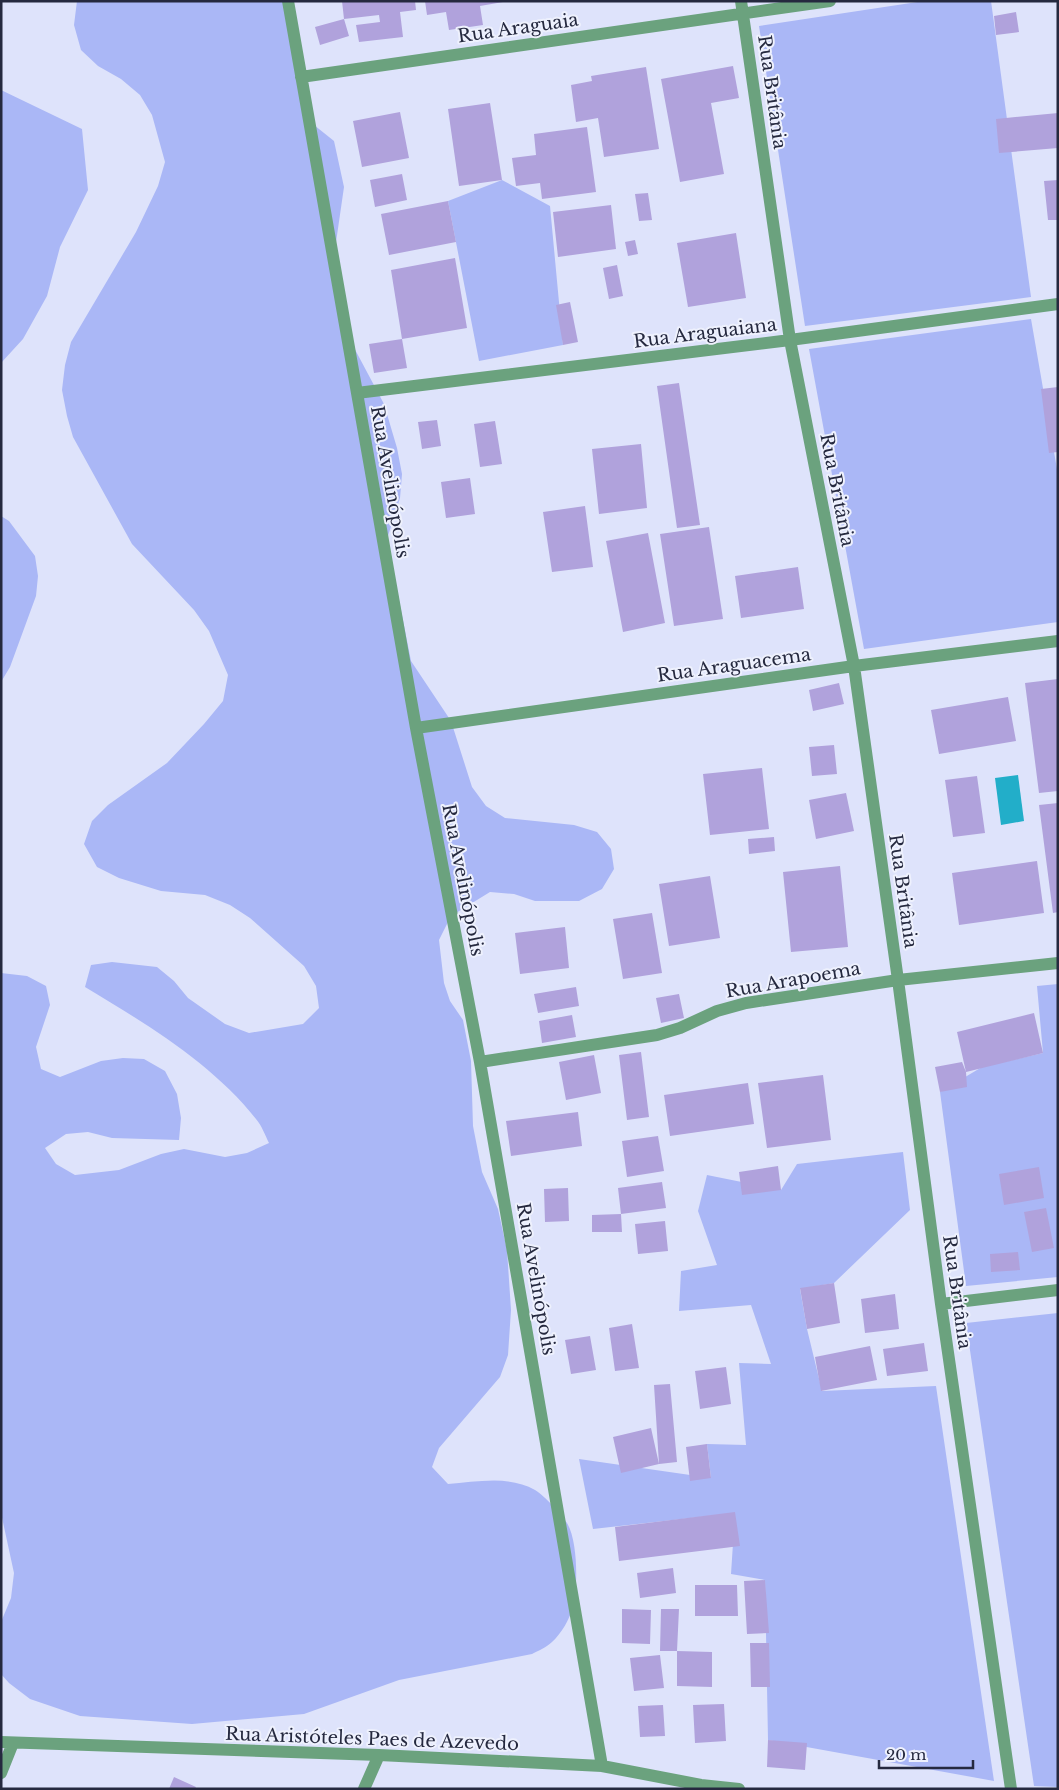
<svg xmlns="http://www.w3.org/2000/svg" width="1059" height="1790" font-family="'Libre Baskerville',serif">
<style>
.green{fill:#aab7f6}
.water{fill:#22aec9}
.building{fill:#b0a2dc}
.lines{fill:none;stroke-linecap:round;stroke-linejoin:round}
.street{stroke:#6ba27e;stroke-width:12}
.labels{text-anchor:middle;stroke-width:4;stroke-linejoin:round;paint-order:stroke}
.street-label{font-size:18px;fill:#25293f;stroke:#eef1fd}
</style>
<rect width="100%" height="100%" fill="#dee3fb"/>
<path class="green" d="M77,1h211l26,124 20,16 10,46 -10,69 17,86 33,62 13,44 5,26 -2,24 -13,41 24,122 40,60 21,66 14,19 19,12 69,7 23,7 14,17 3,20 -12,20 -23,12h-44l-21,-7 -24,-2 -39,24 -12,24 5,43 6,18 13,19 8,41 2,65 9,46 16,37 9,41 4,60 -3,45 -8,22 -61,71 -7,19 16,17c28,-2 62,-9 87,6 10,6 26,24 32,33 11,18 11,64 6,83 -3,13 -12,28 -21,36 -5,5 -14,9 -20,12l-133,26 -95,34 -112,10 -112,-8 -50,-17 -21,-16 -8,-9v-52l10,-24 3,-25 -13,-60v-540l26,3 19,10 4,19 -14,42 5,22 19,8 41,-16 22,-3 21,1 21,12 12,23 4,24 -2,22 -67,-2 -24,-6 -22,2 -21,14 11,16 19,11 44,-5 42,-16 23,-5 41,8 22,-4 22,-10c-4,-8 -7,-17 -13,-24 -43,-55 -111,-96 -171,-132l6,-22 21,-3 45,5 17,14 14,17 37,26 24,9 54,-9 16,-16 -3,-22 -12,-20 -54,-48 -20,-13 -25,-10 -44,-4 -42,-13 -22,-11 -13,-23 8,-23 16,-16 59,-42 37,-39 19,-23 5,-26 -19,-44 -15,-21 -62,-66 -59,-107 -6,-21 -5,-26 3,-25 6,-23 65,-110 22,-46 7,-24 -13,-47 -12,-20 -19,-16 -23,-13 -17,-16 -7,-25z
M924,1h67l40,296 -226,29 -46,-300z
M1,90l81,39 6,61 -28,57 -13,49 -24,43 -22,24z
M502,180l48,26 13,139 -84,16 -31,-160z
M1031,319l27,156v147l-194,27 -55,-300z
M1,516l8,5 26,35 3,20 -2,20 -26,71 -9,15z
M1058,984v293l-92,9 -26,-194 42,-25 61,-14 -6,-67z
M903,1152l7,58 -76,73 -34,6 7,40 15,62 114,-5 58,395 -226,-41 -3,-160 -34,-6 4,-61 -142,16 -14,-70 132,19 -4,-34 39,1 -7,-82 32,1 -20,-59 -72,6 2,-40 36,-6 -19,-54 9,-36 74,15 16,-26z
M1058,1313v474l-24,-1 -68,-463z"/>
<path class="water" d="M1018,775l6,46 -23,4 -6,-47z"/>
<path class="building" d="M342,1h73l1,9 -16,2 3,25 -44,5 -3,-17 24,-3 -1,-7 -35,4z
M425,1h78v1l-23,4 3,19 -34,5 -3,-18 -19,3z
M1016,12l3,20 -23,3 -2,-19z
M344,19l5,17 -29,9 -5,-18z
M733,66l6,32 -28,5 13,71 -44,8 -19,-103z
M646,67l13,82 -55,8 -6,-39 -22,4 -5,-37 21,-4 -1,-5z
M490,103l12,77 -43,6 -11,-77z
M400,112l9,46 -47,9 -9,-46z
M1058,113v35l-59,5 -3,-34z
M587,127l9,65 -54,7 -2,-16 -24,3 -4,-28 24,-3 -2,-21z
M402,174l5,26 -32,7 -5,-27z
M1058,180v40h-10l-4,-39z
M648,193l4,27 -13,1 -4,-27z
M448,201l8,41 -67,13 -8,-41z
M611,205l5,44 -58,8 -5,-45z
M736,233l10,65 -58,9 -11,-64z
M635,240l3,14 -10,2 -3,-14z
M455,258l12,70 -65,11 -11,-69z
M617,265l6,31 -14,3 -6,-31z
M570,302l8,40 -15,3 -7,-40z
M402,339l5,29 -33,5 -5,-29z
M679,383l21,142 -23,3 -20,-142z
M1058,387v65l-9,1 -8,-64z
M437,420l4,26 -19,3 -4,-27z
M495,421l7,43 -22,3 -6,-43z
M641,444l6,64 -48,6 -7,-65z
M470,478l5,36 -29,4 -5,-36z
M585,506l8,61 -41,5 -9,-60z
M709,527l14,92 -49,7 -14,-92z
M648,533l17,90 -42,9 -17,-91z
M798,567l6,42 -63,9 -6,-42z
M1058,679v112l-19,2 -14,-110z
M839,683l5,21 -31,7 -4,-21z
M1008,697l8,44 -77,13 -8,-44z
M834,745l3,29 -25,2 -3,-29z
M762,768l7,61 -59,6 -7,-61z
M977,776l8,57 -32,4 -8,-57z
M846,793l8,38 -38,8 -7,-39z
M1058,803v109l-5,1 -14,-108z
M774,837l1,14 -26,3 -1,-15z
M1037,861l7,52 -85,12 -7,-52z
M840,866l8,81 -57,5 -8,-80z
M710,876l10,62 -51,8 -10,-62z
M652,913l10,60 -39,6 -10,-60z
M565,927l4,41 -49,6 -5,-41z
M576,987l3,19 -41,7 -4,-19z
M679,994l5,24 -23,5 -5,-25z
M1034,1013l9,40 -77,19 -9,-40z
M572,1015l4,22 -34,6 -3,-22z
M641,1052l8,65 -22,3 -8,-65z
M594,1055l7,38 -35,7 -7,-38z
M962,1062l4,10 1,15 -27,5 -5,-25z
M823,1075l8,65 -64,8 -9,-65z
M748,1083l6,41 -84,12 -6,-41z
M578,1112l4,34 -71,10 -5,-35z
M658,1136l6,35 -37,6 -5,-36z
M778,1166l3,24 -39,5 -3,-23z
M1039,1167l5,31 -40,7 -5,-31z
M662,1182l4,26 -45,6 -3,-26z
M568,1188l1,33 -24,1 -1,-33z
M1046,1208l8,40 -22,4 -8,-40z
M621,1214l1,18h-30v-17z
M665,1221l3,30 -30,3 -3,-30z
M1018,1252l2,18 -29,2 -1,-18z
M834,1283l6,40 -33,6 -7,-41z
M895,1294l4,35 -34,4 -4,-34z
M632,1324l7,44 -24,3 -6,-43z
M590,1336l6,34 -25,4 -6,-34z
M924,1343l4,28 -41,5 -4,-27z
M870,1346l7,34 -56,11 -6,-34z
M726,1367l5,37 -31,5 -5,-38z
M670,1384l7,78 -18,2 -38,9 -8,-36 38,-9 8,36 -5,-79z
M707,1444l4,34 -21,3 -4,-34z
M735,1512l5,34 -121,15 -4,-34z
M673,1568l3,25 -36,5 -3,-25z
M765,1580l4,53 -22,1 -3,-53z
M695,1585h42l1,31h-43z
M622,1609l29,1 -1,34 -28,-1z
M661,1609h18l-2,42h-17z
M750,1643h19l1,44h-19z
M677,1651l35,1v35l-35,-1z
M660,1655l4,33 -30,3 -4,-33z
M724,1704l2,37 -31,2 -2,-38z
M663,1705l2,31 -25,1 -2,-31z
M768,1740l39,3 -2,27 -38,-3z
M174,1777l22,10 -1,2h-26z"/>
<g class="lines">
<path class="street" d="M288,1l128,727 64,334 122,704
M741,1l49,339 64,326 44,314 43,324 70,485
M301,77l529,-76
M357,393l433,-53 268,-36
M416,728l438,-62 204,-25
M480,1062l177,-27 23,-7 37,-17 29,-8 152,-23 160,-17
M941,1304l117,-14
M1,1742l378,13 223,11 99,19 38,4
M1,1773l12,-30
M364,1789l15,-34"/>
</g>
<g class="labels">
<g class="street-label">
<text transform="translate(518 28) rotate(-8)" y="6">Rua Araguaia</text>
<text transform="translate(772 92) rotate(82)" y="6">Rua Britânia</text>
<text transform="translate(705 333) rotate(-7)" y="6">Rua Araguaiana</text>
<text transform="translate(390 482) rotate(80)" y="6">Rua Avelinópolis</text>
<text transform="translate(837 490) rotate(79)" y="6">Rua Britânia</text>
<text transform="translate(734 665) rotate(-8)" y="6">Rua Araguacema</text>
<text transform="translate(463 880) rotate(79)" y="6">Rua Avelinópolis</text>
<text transform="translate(903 891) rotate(82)" y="6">Rua Britânia</text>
<text transform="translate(793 980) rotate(-10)" y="6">Rua Arapoema</text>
<text transform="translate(536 1279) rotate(80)" y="6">Rua Avelinópolis</text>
<text transform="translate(957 1292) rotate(82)" y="6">Rua Britânia</text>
<text transform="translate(372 1739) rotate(2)" y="6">Rua Aristóteles Paes de Azevedo</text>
</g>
</g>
<rect width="1059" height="1790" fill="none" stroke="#25293f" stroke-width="5"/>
<path d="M879 1760v8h94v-8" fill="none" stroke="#25293f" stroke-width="2.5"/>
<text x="886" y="1760" font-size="15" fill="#25293f" stroke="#eef1fd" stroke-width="4" paint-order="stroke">20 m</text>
</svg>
